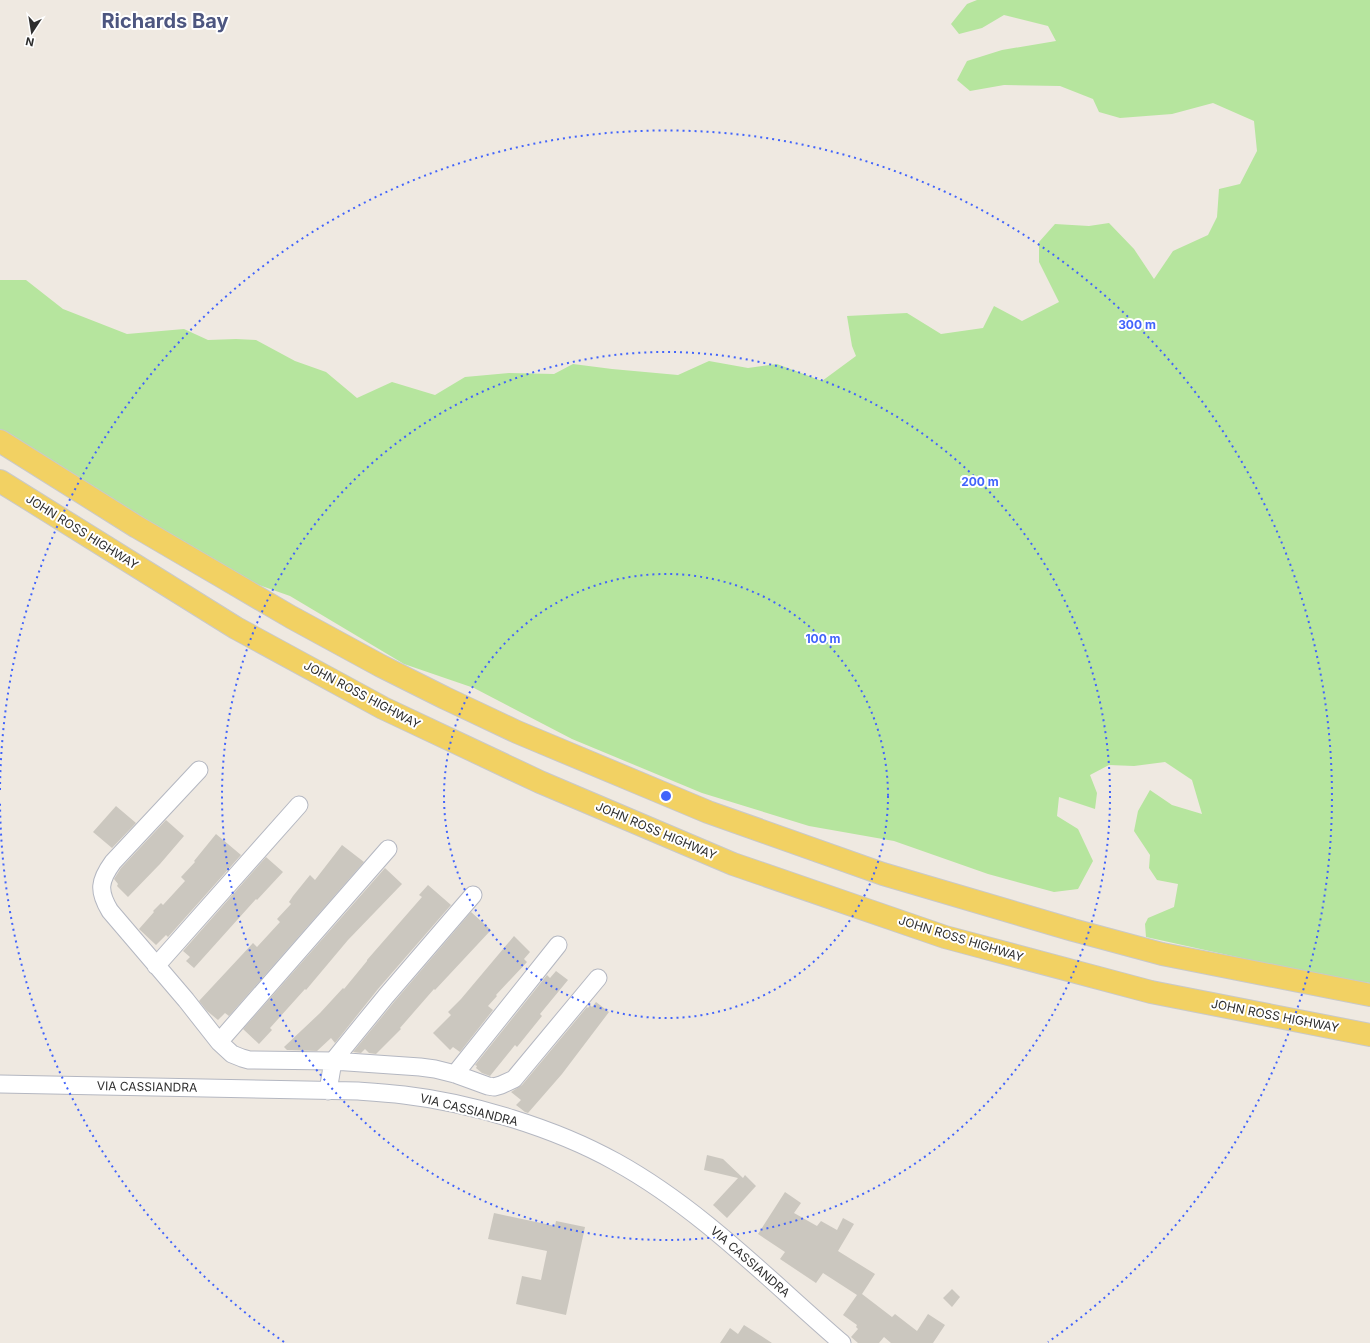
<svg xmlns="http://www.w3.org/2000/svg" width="1370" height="1343" font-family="Inter,sans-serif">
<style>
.green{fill:#b6e59e}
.building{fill:#cbc7bf}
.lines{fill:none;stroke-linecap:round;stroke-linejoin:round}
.street-casing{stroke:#b4b7c1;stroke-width:19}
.primary-casing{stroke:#c9c9c9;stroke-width:24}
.street{stroke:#fff;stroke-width:17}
.primary{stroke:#f2d163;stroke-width:22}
.ring{fill:none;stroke:#4264fb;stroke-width:2;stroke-dasharray:2 4}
.labels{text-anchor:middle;stroke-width:4;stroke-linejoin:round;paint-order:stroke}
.street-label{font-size:12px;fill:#2e2e2e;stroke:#fff}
.town-label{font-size:20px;font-weight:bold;fill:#4d5680;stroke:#fff}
.centre{fill:#4264fb;stroke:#fff;stroke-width:2}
.ring-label{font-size:12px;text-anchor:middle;font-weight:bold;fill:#4264fb;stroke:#fff;stroke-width:4;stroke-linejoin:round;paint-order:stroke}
</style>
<rect width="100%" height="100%" fill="#efe9e1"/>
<path class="green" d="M977,0h393v983l-43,-6 -181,-40 -1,-13 3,-6 26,-11 4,-23 -21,-4 -8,-12 1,-13 -16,-24 4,-20 12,-21 22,15 30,9 -10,-34 -27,-18 -31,4 -25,-1 -19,10 7,18 -2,16 -36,-12 -2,19 21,13 15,32 -15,28 -24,3 -66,-18 -94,-33 -85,-15 -107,-33 -130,-54 -98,-51 -70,-24 -114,-68 -57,-20 -233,-146v-150h26l37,29 64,25 57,-5 24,11 28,-1 20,1 39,21 31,11 31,26 35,-16 43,13 30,-18 44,-4 45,1 19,-10 39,5 66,6 31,-14 39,7 29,-4 45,17 34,-25 -4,-10 -5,-30 60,-3 34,21 42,-6 11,-22 28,15 37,-19 -20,-40v-20l16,-18 34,2 20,-3 25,26 20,30 19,-28 35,-16 9,-18 2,-28 21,-5 17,-33 -3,-30 -41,-18 -41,11 -52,4 -21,-6 -6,-13 -33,-13 -56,-1 -34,6 -13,-11 10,-19 35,-11 54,-9 -8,-15 -44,-11 -22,13 -23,6 -8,-10 16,-20z"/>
<path class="building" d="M116,806l20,17 -24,25 -19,-16z
M166,820l18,16 -24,28 -32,33 -11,-11 1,-2 -4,-5 7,-11z
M216,834l25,21 -73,82 -2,-2 -10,10 -17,-16 15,-17 -1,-1 8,-8 2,2 22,-24 -4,-4 14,-15 -1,-1z
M342,845l22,17 -135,154 -4,-3 -7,7 -11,-9 -8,-10 54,-58 4,4 23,-25 -3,-3 14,-15 -2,-2 4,-6 17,-21 5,5z
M266,857l17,15 -26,28 -1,-1 -62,69 -8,-7 4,-4 -7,-6z
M385,868l17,16 -54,56 -42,50 -1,-1 -35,39 2,2 -13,14 -16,-15z
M428,885l23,20 -73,84 -43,54 -4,-5 -14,13 -30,-1 -3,-3 36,-34 23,-25 1,1 23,-28v-1l55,-63 -3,-2z
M471,912l20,18 -56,60 -1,-1 -34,39 1,1 -25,25 -7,-1 -4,-4 -4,4 -8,-1 41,-50z
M514,936l16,16 -6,7 3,3 -31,33 1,1 -9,10 5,4 -33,42 -7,-5 -3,3 -17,-17 18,-18 -3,-3 13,-13z
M556,971l12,9 -28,34 2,2 -25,31 -2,-2 -25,31 -8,-3 -6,-5 1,-2 -2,-1 72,-90 3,3z
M596,1002l13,10 -47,62 -34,39 -3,-1 -9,-7 5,-5 -10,-8 11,-7 65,-78 1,1 2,-3 2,2z
M707,1155l16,4 20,19 2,-3 11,11 -29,32 -14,-13 25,-27 -34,-8z
M785,1192l16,11 -7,10 23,13 4,-5 16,9 6,-12 11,6 -16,27 37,23 -13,20 30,23 3,-3 22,17 11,-17 17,11 -12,18h-42l-7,-6 -5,6h-21l-7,-6 7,-8 -2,-2 1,-2 -14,-10 14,-20 -34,-22 -7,10 -36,-24 5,-7 -27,-18z
M494,1213l61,13 1,-5 29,6 -19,88 -50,-11 6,-28 19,4 6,-29 -59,-12z
M952,1289l8,8 -8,10 -9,-9z
M744,1325l28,18h-52l10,-15 8,6z"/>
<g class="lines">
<g class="street-casing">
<path id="street" d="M199,770l-86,92c-14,19 -15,29 -3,49l76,89 33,42 13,12 10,4 7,2 84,1 87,6 15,2 20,5 33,12 6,1 7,-2 13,-6 84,-101
M156,966l143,-161
M219,1042l169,-193
M455,1074l103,-129
M0,1084l358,7c15,1 31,2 46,4 68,8 151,33 212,67 85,47 153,118 226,181
M328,1091l5,-30 53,-65 87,-101"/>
</g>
<g class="primary-casing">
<path id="primary" d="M0,441l137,86 89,52 65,38 90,49 64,32 72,34 191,80 175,62 190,56 89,24 208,41
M0,481l236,147 147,80 157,74 193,82 212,73 206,55 219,43"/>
</g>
<use href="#street" class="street"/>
<use href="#primary" class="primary"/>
</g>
<g class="ring">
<circle cx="666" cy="796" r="222"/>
<circle cx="666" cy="796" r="444"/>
<path d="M284 1342A666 666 0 0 1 0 802M0 790A666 666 0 1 1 1048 1342"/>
</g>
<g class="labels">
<g class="street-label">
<text transform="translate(82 532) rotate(32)" y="4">JOHN ROSS HIGHWAY</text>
<text transform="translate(362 695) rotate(28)" y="4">JOHN ROSS HIGHWAY</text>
<text transform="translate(656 831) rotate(23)" y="4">JOHN ROSS HIGHWAY</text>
<text transform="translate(961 939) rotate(17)" y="4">JOHN ROSS HIGHWAY</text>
<text transform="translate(1275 1016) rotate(11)" y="4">JOHN ROSS HIGHWAY</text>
<text transform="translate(147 1087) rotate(1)" y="4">VIA CASSIANDRA</text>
<text transform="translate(469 1110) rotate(14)" y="4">VIA CASSIANDRA</text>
<text transform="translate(750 1262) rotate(41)" y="4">VIA CASSIANDRA</text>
</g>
<g class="town-label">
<text x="165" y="28">Richards Bay</text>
</g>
</g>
<circle cx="666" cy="796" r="6" class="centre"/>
<g class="ring-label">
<text x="1137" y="329">300 m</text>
<text x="980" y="486">200 m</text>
<text x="823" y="643">100 m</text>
</g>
<g transform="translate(32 32) rotate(192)" stroke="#ffffff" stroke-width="3" paint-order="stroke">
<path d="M0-3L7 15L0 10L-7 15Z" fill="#2e2e2e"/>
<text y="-6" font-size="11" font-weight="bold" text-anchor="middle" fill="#2e2e2e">N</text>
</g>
</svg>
